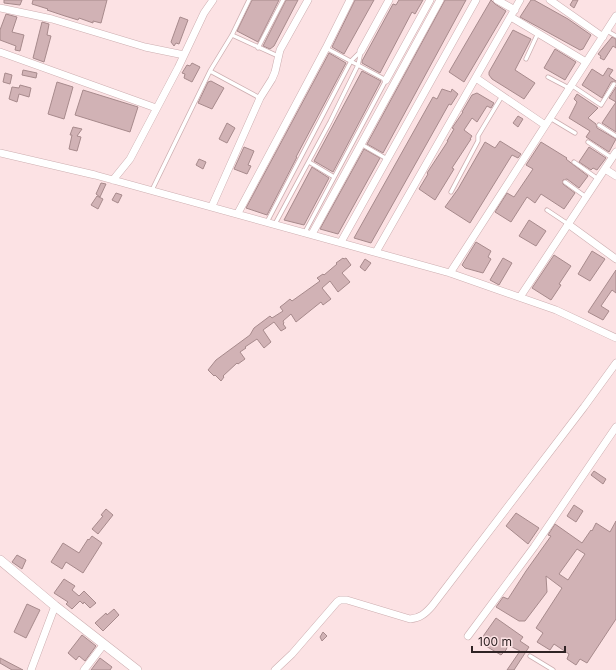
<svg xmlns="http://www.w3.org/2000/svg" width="616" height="670" font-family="Inter,sans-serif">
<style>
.building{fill:#d1b2b5;stroke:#a78a8c;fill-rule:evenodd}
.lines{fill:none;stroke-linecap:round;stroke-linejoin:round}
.service-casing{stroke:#cdaeb0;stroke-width:5}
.minor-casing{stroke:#cdaeb0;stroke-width:8}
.tertiary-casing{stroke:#cdaeb0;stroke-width:10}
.service{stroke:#fff;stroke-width:3.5}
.minor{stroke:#fff;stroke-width:7}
.tertiary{stroke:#fff;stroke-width:9}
</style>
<rect width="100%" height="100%" fill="#fce2e4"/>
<path class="building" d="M4,0h18l-2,5 -16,-2z
M33,0h74l-6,23 -8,-2v2l-14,-5 -1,2 -13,-4 -18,-6 1,-1 -16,-5z
M252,0h27l-21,42 -21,-11z
M286,0h12l-24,46 -4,3 -7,-3z
M355,0h19l-30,54 -12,-7z
M399,0h24l-8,14 -3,-2 -32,61 -18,-10v-2l31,-57 3,1z
M445,0h21l-83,153 -16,-9z
M491,0l4,4 11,7 -42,71 -15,-10z
M531,0h3l34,19 23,16 -8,14 -3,1 -60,-33z
M573,0h5l-4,8 -4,-3z
M6,14l11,3 -5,15 12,3 -4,16 -5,-1 1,-4 -16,-6v-10z
M180,17l8,3 -9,24 -3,-1 -2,3 -3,-4z
M42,22l7,2 -2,11 4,1 -7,26 -11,-4z
M513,30l18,9 -16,31 20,13 -11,16 -32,-20 -3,-4v-3z
M612,37l4,2v9l-3,-2 -9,14 -4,-2 1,-2 -3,-2z
M555,49l21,13 -11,18 -21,-12z
M329,53l17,10 -50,94h1l-30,58 -21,-7z
M192,63l8,4 -8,15 -8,-4 1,-4 -3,-1 5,-8 3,1z
M608,68l5,2 -4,6 7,5 -5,1 -9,16 -20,-13 10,-16 11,7z
M23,70l14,3 -1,5 -14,-3z
M362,71l19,10 -48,91 -19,-11z
M5,73l7,2 -2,9 -7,-2z
M211,81l13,7 -12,21 -14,-6 10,-21z
M57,82l16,5 -9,32 -16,-5z
M20,85l11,3 -2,9 -10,-3 -2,8 -8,-3 3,-12 7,1z
M616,87v15l-7,-4z
M442,89l9,3 1,-3 6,5 -7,11 -2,-1 -78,139 -17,-5 79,-141 4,2z
M83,90l55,17 -8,25 -55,-17z
M477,93l17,10 -3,5 -4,-2 -10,16 -5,-4 -8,12 8,6 -2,3h1l-19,29 2,1 -19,31 -16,-11 9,-15 -1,-1 21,-32h-1l7,-12 -2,-1 11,-16h-1l10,-17z
M577,94l21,14 -10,10 8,6 1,4 19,11 -7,13 -23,-15 4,-6 -21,-13 8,-16 -3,-3z
M616,102v30l-14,-9z
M518,116l5,3 -5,8 -5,-4z
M227,123l8,5 -8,15 -8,-4z
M73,127l9,2 -5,7 4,1 -4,14 -8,-2 3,-14h-2z
M500,141l21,13 -3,4 -6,-3 -42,68 -25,-16 13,-18 27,-47 10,6z
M541,142l26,16 -1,1 22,17 -9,12 -12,-9 -4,1v4l12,9 -11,16 -23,-15 -6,9 -8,-6 -16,25 -16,-10 12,-19 7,4 19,-28 -7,-4z
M244,147l10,4 -6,14 3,1 -4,8 -13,-5z
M589,147l17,11 -9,12 -4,-2 -2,2 -12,-8z
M364,149l16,9 -42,76 -18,-5z
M199,159l7,3 -3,7 -7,-4z
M312,167l17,11 -25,47 -20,-5z
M101,183l5,1 -6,13 -4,-3z
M116,193l6,2 -4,8 -6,-3z
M97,196l6,3 -5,10 -7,-4z
M529,220l17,11 -10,15 -17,-10z
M476,242l15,9 -3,6 3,2 -8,14 -18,-5 -3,-3z
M592,251l13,8 -15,22 -12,-7z
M554,255l17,11 -12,18 2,1 -10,15 -19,-12z
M343,258l1,1 2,-1 5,7 -9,8 8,9 -12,10 -8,-11 -8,7 9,11 -8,6 -2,-3 -25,20 -5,-8 -8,7 1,2 -1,1 3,4 -5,3 -7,-9 -11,8 8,12 -7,6 -7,-9 -12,8 1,1 -6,4 5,7 -7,5 -1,-1 -14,13 1,1 -3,4 -6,-6 -1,1 -6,-6 8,-10 34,-25 4,-7 16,-12 2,2 11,-7 -3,-4 4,-3 6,-5 2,2 28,-20 -3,-3 6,-4 1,1 13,-11 -1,-1z
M503,258l9,5 -13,22 -9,-5z
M365,259l6,4 -6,8 -5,-4z
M616,270v23l-4,-3 -11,16 8,5 -6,9 -15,-8z
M594,471l12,8 -3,5 -12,-9z
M574,505l9,6 -7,11 -9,-6z
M106,509l7,6 -15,19 -6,-5 11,-13 -2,-1z
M516,513l23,15 -11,16 -22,-18z
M616,521v98l-29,44 -7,-4 -4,6 -9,-6 2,-5 -15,-10 -4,6 -13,-8 6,-9 -7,-5 26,-40 -16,-12 1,16 -22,29h-6l-23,-14 7,-10 5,2 18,-28 25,-35 -3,-1 7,-11 27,19 9,-13 1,1 4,-8 14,9zM577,549l8,5 -17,26 -9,-6z
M92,536l10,7 -19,30 -17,-11 -4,7 -11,-7 12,-19 16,10 9,-14 1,1z
M17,555l9,5 -4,9 -10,-7z
M64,579l11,7 -3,4 7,6 5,-5 12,12 -6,5 -6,-6 -1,2 -3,-3 -8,8 -6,-5 2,-2 -14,-9z
M27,604l13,6 -14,28 -12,-6z
M114,609l5,6 -16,16 -8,-8 11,-10 1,2z
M496,618l27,19 -3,4 9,6 -15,23h-7l13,-19 -12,-6 -2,5 -5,5 -22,-13z
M323,632l4,4 -5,5 -2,-4z
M82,635l14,11 -11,15 -6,-5 -3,4 -8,-7z
M0,658l23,12h-11l-12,-7z
M100,658l12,9 -2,3h-19z"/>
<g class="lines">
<g class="service-casing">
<path id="service" d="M607,31l9,5
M232,35l46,21
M258,48l25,-48
M526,59l12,-26
M210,71l50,27
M548,77l21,11
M571,85l30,20 13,-21
M550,118l25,15
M599,125l17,11
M588,142l24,16
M361,144l26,15
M309,162l25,15
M574,162l24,17
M565,182l21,15
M152,190l58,-119 22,-36 17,-35
M451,192l27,-51v-5l24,-40
M547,210l21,14
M267,222l84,-161 10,-10
M275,224l55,-102 28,-57 3,-13
M305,232l81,-152 -60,-32
M530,656l23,14"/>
</g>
<g class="minor-casing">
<path id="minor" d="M497,0l18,10
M550,0l53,37
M0,8l52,11 93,28 39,8
M511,17l75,45
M361,51l28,-51
M0,52l156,56
M476,78l69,47
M386,80l44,-80
M0,153l95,22 355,98 106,37 60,28
M605,169l11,7
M113,180l17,-21 48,-91 26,-55 9,-13
M212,206l48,-108 12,-19 3,-7 5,-22 28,-50
M238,213l88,-165 24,-48
M568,224l48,35
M312,234l128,-234
M341,242l135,-242
M376,252l144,-252
M450,273l166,-257
M520,297l96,-145
M468,636l66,-89 82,-120
M31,670l24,-64
M84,670l20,-26
M275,670l17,-16 45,-52 3,-2h7l63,19c10,-1 15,-5 22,-13l152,-199 32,-44"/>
</g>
<g class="tertiary-casing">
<path id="tertiary" d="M0,560l55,46 82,64"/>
</g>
<use href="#service" class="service"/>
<use href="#minor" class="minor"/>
<use href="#tertiary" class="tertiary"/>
</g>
<path d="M472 646v6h93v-6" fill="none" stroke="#2f2324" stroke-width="2"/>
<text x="478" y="646" font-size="12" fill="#2f2324" stroke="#fce2e4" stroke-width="3" paint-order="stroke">100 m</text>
</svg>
